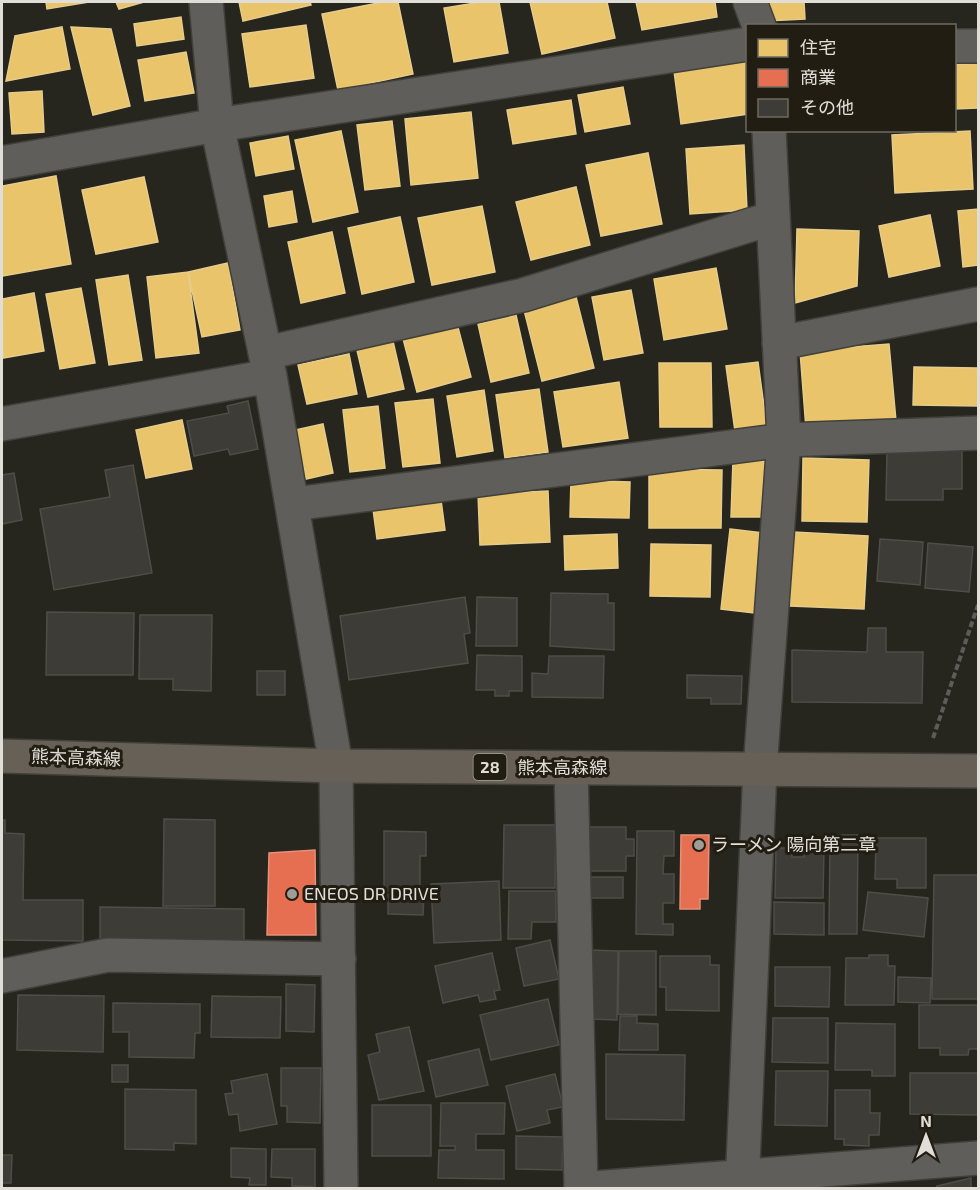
<svg xmlns="http://www.w3.org/2000/svg" width="980" height="1190" font-family="'Exo 2','Noto Sans JP',sans-serif">
<style>
.homes{fill:#e9c46a;stroke:#e6cc8b;stroke-width:1.5}
.shops{fill:#e76f51;stroke:#e59079;stroke-width:1.5}
.building{fill:#3e3c36;stroke:#4e4d48;stroke-width:1.5}
.lines{fill:none;stroke-linecap:round;stroke-linejoin:round}
.minor-casing{stroke:#41403a;stroke-width:36}
.primary-casing{stroke:#41403a;stroke-width:36}
.path{stroke:#5e5c59;stroke-width:4;stroke-dasharray:6 3;stroke-linecap:butt}
.minor{stroke:#5f5e5a;stroke-width:33}
.primary{stroke:#666057;stroke-width:33}
.poi-dot{fill:#9f9d96;stroke:#211d12;stroke-width:2}
.labels{text-anchor:middle;stroke-width:6;stroke-linejoin:round;paint-order:stroke}
.shield{fill:#211d12;stroke:#a7a49c;stroke-width:1.5}
.shield-label{font-size:16px;font-weight:bold;fill:#e0ded7}
.street-label{font-size:18px;fill:#e0ded7;stroke:#211d12}
.poi-label{font-size:18px;fill:#e0ded7;stroke:#211d12;text-anchor:start}
</style>
<rect width="100%" height="100%" fill="#26251e"/>
<path class="homes" d="M46,2h43l-42,7z
M116,2h28l-25,7z
M239,2h71l1,3 -68,16z
M383,2h15l15,72 -75,16 -16,-76z
M481,2h18l9,51 -54,9 -10,-54z
M530,2h77l8,36 -73,16z
M636,2h79l2,15 -75,13z
M765,2h39l1,17 -39,2z
M181,17l3,22 -47,7 -3,-22z
M306,25l8,53 -64,9 -8,-53z
M62,27l8,42 -64,12 9,-45z
M71,27l40,2 19,77 -37,9z
M186,52l8,41 -49,8 -7,-41z
M748,60v54l-67,10 -7,-53z
M978,63v45l-24,1v-44z
M623,87l7,37 -45,8 -7,-37z
M42,91l2,41 -32,2 -3,-41z
M571,100l5,34 -63,10 -6,-34z
M471,112l7,66 -67,7 -6,-66z
M392,121l8,65 -35,4 -8,-65z
M341,131l17,81 -45,10 -18,-82z
M970,131l3,58 -78,4 -3,-58z
M288,136l6,33 -38,7 -6,-33z
M744,145l3,65 -57,4 -4,-65z
M648,153l14,71 -61,12 -15,-71z
M56,176l15,88 -69,12v-90z
M144,177l14,65 -62,12 -14,-64z
M576,187l14,58 -59,15 -15,-58z
M292,191l5,31 -28,5 -5,-31z
M482,206l13,66 -63,13 -14,-67z
M978,209v56l-15,2 -5,-56z
M930,215l10,51 -51,11 -10,-51z
M400,217l14,65 -52,12 -14,-66z
M797,229l62,2 -2,55 -62,17z
M332,232l13,61 -44,10 -13,-61z
M228,263l12,67 -38,7 -14,-65z
M716,268l11,61 -63,11 -10,-61z
M188,272l11,81 -43,5 -9,-81z
M128,275l14,85 -33,5 -13,-85z
M81,288l14,75 -35,6 -14,-75z
M631,290l12,63 -39,7 -12,-63z
M34,293l10,58 -41,7 -1,-59z
M575,293l19,75 -52,13 -19,-75z
M516,315l13,58 -38,9 -13,-58z
M455,316l16,61 -54,15 -16,-61z
M392,337l12,52 -36,8 -12,-51z
M889,344l7,77 -90,8 -6,-78z
M349,354l8,40 -50,10 -9,-39z
M758,362l9,66 -30,18 -11,-80z
M659,363h52l1,64h-52z
M914,367l64,1v38l-65,-1z
M619,382l9,56 -65,9 -9,-55z
M539,389l9,63 -43,6 -9,-63z
M484,390l9,61 -36,6 -10,-61z
M433,399l7,64 -37,4 -8,-64z
M378,406l7,62 -35,4 -7,-62z
M182,420l10,49 -46,9 -10,-48z
M323,424l10,49 -27,6 -11,-49z
M803,458l66,2 -2,62 -65,-1z
M733,460l34,1 -2,56h-34z
M649,469l73,1 -1,58h-72z
M571,480l59,2 -1,36 -59,-1z
M548,491l2,51 -70,3 -2,-51z
M441,500l4,30 -68,9 -4,-30z
M730,529l34,4 -10,80 -33,-4z
M793,532l75,4 -4,73 -74,-3z
M617,534l1,34 -53,2 -1,-34z
M651,544l60,1 -1,52 -60,-1z"/>
<path class="shops" d="M681,835h28l-1,64h-8v10h-20z
M315,850l1,85h-49l2,-82z"/>
<path class="building" d="M248,401l10,48 -28,6 -2,-6 -34,7 -7,-35 42,-8 -2,-7z
M962,447v42h-19v11h-57l1,-48z
M133,465l19,108 -98,17 -14,-81 70,-12 -5,-27z
M14,473l8,47 -20,4v-49z
M880,539l43,3 -3,43 -43,-4z
M928,543l45,4 -4,45 -44,-4z
M551,593l57,1v9h6v47l-64,-4z
M465,597l5,36 -6,1 4,29 -119,17 -9,-64z
M477,597l40,1v48h-41z
M47,612l87,1 -1,62h-87z
M140,615h72l-1,76 -38,-1v-11h-34z
M868,628h18v24h37l-1,51 -130,-1v-52l75,2z
M477,655l45,1v35h-13v5h-14v-6h-19z
M549,656h55l-1,42 -71,-1v-24l16,1z
M257,671h28v24h-28z
M687,675l55,1 -1,28h-30v-6h-24z
M164,819l51,1v86h-52z
M2,820h3v13l19,1 -1,66h60v41l-81,-1z
M504,825h52l-1,63h-52z
M586,827h40v12h8v17h-8v15h-40z
M384,831l42,1v24h-6v36l-36,-1z
M637,831h37v25h-10l-1,18h11v29h-11v21h10v11l-37,-1z
M830,835h28l-1,99h-28z
M876,838h50v50h-29v-9h-22z
M776,848h16v9h12v-9l20,1 -1,49h-48z
M934,875h44v124h-46z
M587,877h36v21h-37z
M499,881l2,59 -67,3 -3,-59z
M509,891h47v31h-24l-1,17h-23z
M868,892l60,6 -4,39 -61,-7z
M388,894h36l-1,21 -35,-1z
M774,902l50,1v32l-50,-1z
M100,907l144,2v36l-144,-1z
M550,940l9,39 -35,7 -8,-38z
M589,950l29,1 -1,69 -28,-1z
M619,951h37v64l-38,-1z
M492,953l8,37 -6,1 2,8 -16,3 -2,-7 -35,8 -8,-37z
M869,955h19v11h7l-1,39h-49l1,-47h23z
M660,956h50v9h9v46l-53,-1v-23h-6z
M775,967h55l-1,40 -54,-1z
M898,977l33,1 -1,25 -32,-1z
M286,984l29,1 -1,47 -28,-1z
M18,995l86,1 -1,56 -86,-2z
M212,996l69,1 -1,41 -69,-1z
M548,999l11,46 -68,15 -11,-45z
M113,1003l87,1v29h-5l-1,25 -65,-1v-25h-16z
M919,1005h59v44h-9l-1,6h-28v-7h-21z
M620,1016h17v7l21,1v26h-39z
M773,1018h55v45l-56,-1z
M836,1023l59,1v52h-23v-6h-37z
M409,1027l15,64 -45,9 -11,-45 12,-3 -4,-18z
M479,1049l9,36 -52,12 -8,-36z
M606,1054l79,1 -1,65 -78,-1z
M112,1065h16v17h-16z
M281,1068h40l-1,55 -33,-1v-16h-6z
M776,1071h52l-1,55 -52,-1z
M910,1073h68v42l-68,-1z
M267,1074l10,50 -37,7 -2,-17 -9,1 -4,-21 8,-1 -2,-12z
M555,1074l8,33 -16,3 3,13 -33,8 -11,-45z
M125,1089l71,1v54l-22,-1v7l-49,-1z
M835,1090h35v23h10l-1,22h-10v11l-25,-1v-6h-9z
M441,1103h64l-1,31h-28v16h28v29l-66,-1 1,-28h16v-4h-15z
M372,1105h59v51h-59z
M516,1136l47,1 -1,33 -46,-1z
M231,1148l35,1v36h-17l1,-7 -19,-1z
M272,1149h43v38l-23,-1v-8l-21,-1z
M2,1155h10l-1,28h-9z
M971,1178v10h-34v-2z"/>
<g class="lines">
<g class="minor-casing">
<path id="minor" d="M206,2l11,123 53,251 66,390 5,422
M750,2l9,24
M954,46h24
M2,163l215,-38 531,-81
M779,343l199,-39
M266,353l257,-58 250,-77
M2,424l268,-48
M294,504l490,-64 194,-7
M571,768l10,420
M2,976l106,-21 231,4
M593,1188l385,-30
M742,1188l18,-419 24,-329 -15,-310"/>
</g>
<g class="primary-casing">
<path id="primary" d="M2,756l334,10 642,5"/>
</g>
<path class="path" d="M933,738l45,-133"/>
<use href="#minor" class="minor"/>
<use href="#primary" class="primary"/>
</g>
<g class="poi-dot">
<circle cx="699" cy="845" r="6"/>
<circle cx="292" cy="894" r="6"/>
</g>
<g class="labels">
<rect class="shield" x="473.5" y="754" width="33" height="26" rx="4.5"/>
<g class="shield-label">
<text x="490" y="773">28</text>
</g>
<g class="street-label">
<text transform="translate(76 758) rotate(2)" y="6">熊本高森線</text>
<text x="562" y="774">熊本高森線</text>
</g>
<g class="poi-label">
<text x="711" y="851">ラーメン 陽向第二章</text>
<text x="304" y="900">ENEOS DR DRIVE</text>
</g>
</g>
<rect width="980" height="1190" fill="none" stroke="#e0ded7" stroke-width="6"/>
<rect x="746" y="24" width="210" height="108" fill="#211d12" stroke="#6d6a61" stroke-width="1.5"/>
<rect x="758" y="39" width="30" height="18" fill="#e9c46a" stroke="#6d6a61" stroke-width="1.5"/>
<text x="800" y="54" font-size="18" fill="#e0ded7">住宅</text>
<rect x="758" y="69" width="30" height="18" fill="#e76f51" stroke="#6d6a61" stroke-width="1.5"/>
<text x="800" y="84" font-size="18" fill="#e0ded7">商業</text>
<rect x="758" y="99" width="30" height="18" fill="#3e3c36" stroke="#6d6a61" stroke-width="1.5"/>
<text x="800" y="114" font-size="18" fill="#e0ded7">その他</text>
<g transform="translate(926 1136)" stroke="#211d12" stroke-width="4.5" paint-order="stroke">
<path d="M0-4.5L10 22L0 15L-10 22Z" fill="#e0ded7"/>
<text y="-9" font-size="16" font-weight="bold" text-anchor="middle" fill="#e0ded7">N</text>
</g>
</svg>
